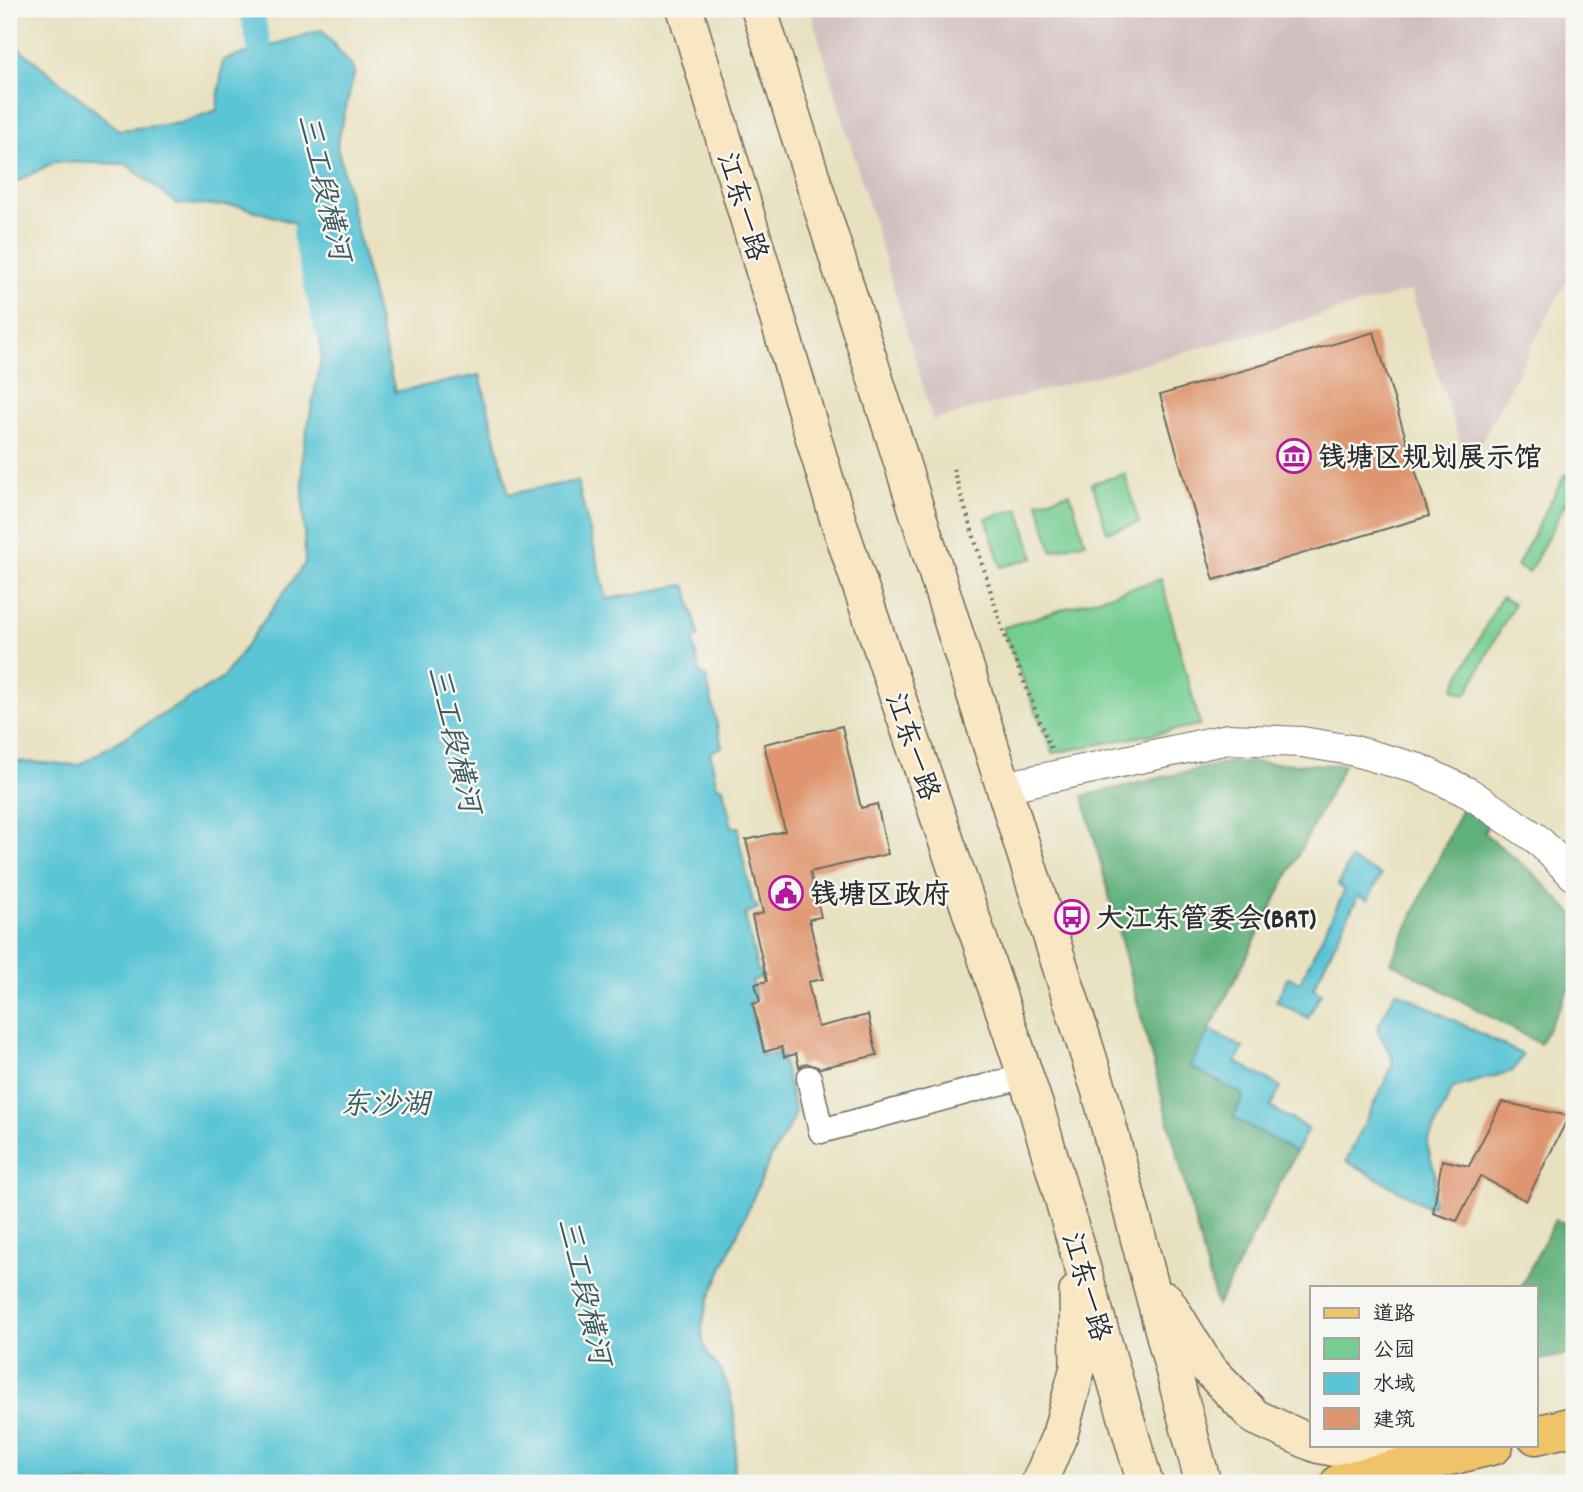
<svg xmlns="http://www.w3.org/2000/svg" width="1583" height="1492" font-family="Dekko,'LXGW WenKai TC',sans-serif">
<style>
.industrial{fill:#d1bfbf}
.green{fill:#75cd92;stroke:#507c5e;stroke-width:2}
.forest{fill:#60b07c;stroke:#466e54;stroke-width:2}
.water{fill:#5ac5d5;stroke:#427880;stroke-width:2}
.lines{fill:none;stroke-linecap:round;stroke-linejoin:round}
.canal{stroke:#5ac5d5;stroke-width:24}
.building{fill:#df966f}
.minor-casing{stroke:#6d6b5f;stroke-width:27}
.tertiary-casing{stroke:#6d6b5f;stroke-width:32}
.secondary-casing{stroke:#6d6b5f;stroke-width:38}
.primary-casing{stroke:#6d6b5f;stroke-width:41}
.path{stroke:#6d6b5f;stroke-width:4.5;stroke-dasharray:2 5;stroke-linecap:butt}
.minor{stroke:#fff;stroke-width:24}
.tertiary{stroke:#fff;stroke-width:30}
.secondary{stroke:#f9e7c3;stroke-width:35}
.primary{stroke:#f0c369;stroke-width:38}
.labels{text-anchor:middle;stroke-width:5;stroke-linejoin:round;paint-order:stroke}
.street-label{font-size:28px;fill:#2b2b2b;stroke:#f6f6f2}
.poi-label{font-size:28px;font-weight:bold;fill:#2b2b2b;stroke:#f6f6f2;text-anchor:start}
.water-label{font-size:30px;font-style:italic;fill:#39595e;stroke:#f6f6f2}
</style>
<rect width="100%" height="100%" fill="#f6f6f2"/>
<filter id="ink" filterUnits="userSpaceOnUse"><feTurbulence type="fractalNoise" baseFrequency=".0143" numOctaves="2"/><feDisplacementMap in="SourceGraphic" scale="14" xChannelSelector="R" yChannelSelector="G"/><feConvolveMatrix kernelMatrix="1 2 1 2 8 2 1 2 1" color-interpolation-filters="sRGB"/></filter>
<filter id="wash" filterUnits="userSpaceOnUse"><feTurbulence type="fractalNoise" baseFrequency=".00686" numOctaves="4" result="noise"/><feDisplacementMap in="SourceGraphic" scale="28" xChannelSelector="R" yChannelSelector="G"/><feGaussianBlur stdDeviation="1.57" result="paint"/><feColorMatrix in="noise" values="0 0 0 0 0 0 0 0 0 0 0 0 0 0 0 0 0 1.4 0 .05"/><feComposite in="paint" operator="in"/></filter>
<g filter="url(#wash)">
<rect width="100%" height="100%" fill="#e8e1c0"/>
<path class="industrial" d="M810,9h764v257l-106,201 -57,-176 -478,129z"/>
<path class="green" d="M1125,474l14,49 -32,9 -15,-49z
M1565,474l9,5v8l-45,86 -12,-7z
M1070,493l15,49 -33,9 -14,-49z
M1019,509l15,49 -33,9 -15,-49z
M1161,579l39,146 -147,28 -51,-125z
M1501,597l13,7 -48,91 -13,-6z"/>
<path class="forest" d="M1229,762l115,3 -153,301 53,30 -11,21 63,35 -79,154 -134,-510z
M1463,806l28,13 -7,14 49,40 41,42v76l-5,-2 -29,55 -149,-82z
M1555,1220l19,6v127l-38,8v-74h-15z"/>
<path class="water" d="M322,30l33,40 -18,75 58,247 85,-17 29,119 68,-13 30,118 76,-14 4,3 12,48 -6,5 7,33 6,2 16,71 -12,5 7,34 6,2 9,39h7v13l14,62 5,6 -13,7 13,57 6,4 -12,5 4,18 -7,4 12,52 20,-2 14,57 -1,8 -24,41 -62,142c-5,18 -10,36 0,53 3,6 10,11 13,17 17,33 18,77 10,112h-722v-722l70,4 144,-87 82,-115 -3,-107 19,-96 -3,-77 -24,-60 -54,-17 -63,-2 -51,-40 -72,-2 -45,24v-146l110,90 61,-7 37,-13 6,-50z
M1350,860l31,15 -13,25 -10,-4 -45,92 8,5 -13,25 -32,-17 12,-24 12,5 45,-92 -7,-5z
M1396,991l127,64 -10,16 -60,17 -26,56 8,30 -2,31 -4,2 -83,-46 46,-94v-10l-15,-28z
M1210,1030l33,18 -7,14 45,25 -11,20 38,22 -12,23 -63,-35 11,-21 -54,-30z"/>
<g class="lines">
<path class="canal" d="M251,9l16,71
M304,234l22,94"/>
</g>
<g id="blocks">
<path class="building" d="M1374,332l55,184 -215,64 -54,-185z
M842,726l19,82 16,-4 11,50 -78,18 11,45 -12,2 14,60 -15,3 10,45 50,-12 9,40 -57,13 -14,-5 -7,4 -3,-13 -12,3 -2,-10 -18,5 -11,-48 7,-2 -5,-18 12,-3 -15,-65 11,-3 -17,-73 39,-9 -21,-87z
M1502,1102l67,14 -43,85 -46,-25 -23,45 -24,-8 9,-53 27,6z"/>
</g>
</g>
<g filter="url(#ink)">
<use href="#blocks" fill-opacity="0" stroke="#6d6b5f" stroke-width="2"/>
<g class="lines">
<g class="minor-casing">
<path id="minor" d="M809,1078l12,53 204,-55"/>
</g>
<g class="tertiary-casing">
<path id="tertiary" d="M1004,787l224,-48 74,3 49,8 68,19 50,24 68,46 37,37"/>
</g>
<g class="secondary-casing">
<path id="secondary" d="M685,9l153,511 197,584 110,379
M759,9l341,1084 103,390
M1166,1300l41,67 48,50 57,26
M1317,1445l99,19
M1039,1483l21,-49 18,-67 -1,-75"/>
</g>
<g class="primary-casing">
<path id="primary" d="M1536,1435l38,-9
M1340,1483l154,-38"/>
</g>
<path class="path" d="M953,469l49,159 50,123"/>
<use href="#minor" class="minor"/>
<use href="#tertiary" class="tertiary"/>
<use href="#secondary" class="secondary"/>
<use href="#primary" class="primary"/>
</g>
</g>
<defs>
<g id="museum-ring" transform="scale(1.75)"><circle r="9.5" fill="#f6f6f2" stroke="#b5179e" stroke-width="1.5"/><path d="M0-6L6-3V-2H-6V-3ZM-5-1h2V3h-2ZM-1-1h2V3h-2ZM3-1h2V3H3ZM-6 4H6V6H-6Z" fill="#b5179e"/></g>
<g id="civic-ring" transform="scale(1.75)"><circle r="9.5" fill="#f6f6f2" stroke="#b5179e" stroke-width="1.5"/><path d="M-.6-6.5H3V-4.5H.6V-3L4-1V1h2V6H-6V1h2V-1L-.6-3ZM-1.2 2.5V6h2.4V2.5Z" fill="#b5179e"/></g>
<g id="bus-ring" transform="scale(1.75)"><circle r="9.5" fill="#f6f6f2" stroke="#b5179e" stroke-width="1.5"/><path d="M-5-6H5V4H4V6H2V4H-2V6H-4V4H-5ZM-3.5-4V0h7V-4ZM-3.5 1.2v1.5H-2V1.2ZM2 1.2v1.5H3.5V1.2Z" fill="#b5179e"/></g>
</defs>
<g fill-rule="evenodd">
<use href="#museum-ring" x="1294" y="456"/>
<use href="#civic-ring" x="786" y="893"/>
<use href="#bus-ring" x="1072" y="917"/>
</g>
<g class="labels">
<g class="street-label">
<text transform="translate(744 206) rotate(73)" y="10">江东一路</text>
<text transform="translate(914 746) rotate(71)" y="10">江东一路</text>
<text transform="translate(1088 1286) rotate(74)" y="10">江东一路</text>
</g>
<g class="poi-label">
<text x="1318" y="466">钱塘区规划展示馆</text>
<text x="810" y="903">钱塘区政府</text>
<text x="1096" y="927">大江东管委会(BRT)</text>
</g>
<g class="water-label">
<text transform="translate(325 187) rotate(77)" y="10">三工段横河</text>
<text transform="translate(455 739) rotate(77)" y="10">三工段横河</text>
<text x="385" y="1113">东沙湖</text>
<text transform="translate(585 1291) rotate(77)" y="10">三工段横河</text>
</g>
</g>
<rect width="1583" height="1492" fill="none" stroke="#f6f6f2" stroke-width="35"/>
<rect x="1310" y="1286" width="228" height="161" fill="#f6f6f2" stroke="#a5a5a2" stroke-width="2"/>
<rect x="1324" y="1308" width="35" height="10" fill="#f0c369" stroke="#a5a5a2" stroke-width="2"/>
<text x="1373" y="1320" font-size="21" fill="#2b2b2b">道路</text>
<rect x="1324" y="1338" width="35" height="21" fill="#75cd92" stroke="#a5a5a2" stroke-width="2"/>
<text x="1373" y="1356" font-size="21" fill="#2b2b2b">公园</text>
<rect x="1324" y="1373" width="35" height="21" fill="#5ac5d5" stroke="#a5a5a2" stroke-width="2"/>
<text x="1373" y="1390" font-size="21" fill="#2b2b2b">水域</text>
<rect x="1324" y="1408" width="35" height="21" fill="#df966f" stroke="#a5a5a2" stroke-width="2"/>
<text x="1373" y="1426" font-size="21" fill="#2b2b2b">建筑</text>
</svg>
